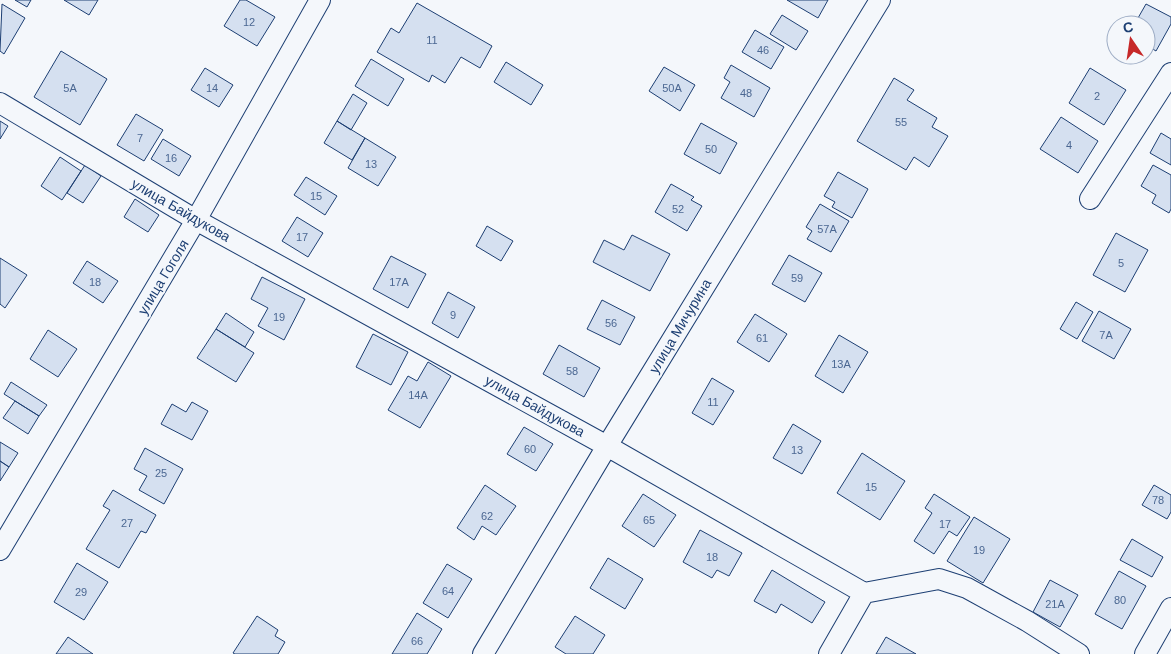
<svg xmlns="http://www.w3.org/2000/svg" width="1171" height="654" font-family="Arial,sans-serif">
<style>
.building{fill:#d5e0f0;stroke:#1d3f73}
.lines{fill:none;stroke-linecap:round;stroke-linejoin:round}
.minor-casing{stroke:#1d3f73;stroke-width:22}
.minor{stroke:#f4f7fb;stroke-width:20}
.labels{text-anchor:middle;stroke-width:4;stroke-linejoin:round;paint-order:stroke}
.number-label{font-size:11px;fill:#4b6792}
.street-label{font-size:14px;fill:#1d3f73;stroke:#f4f7fb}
</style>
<rect width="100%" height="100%" fill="#f4f7fb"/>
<path class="building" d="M15,0h16l-4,7z
M64,0h34l-9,15z
M240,0h6l29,17 -18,29 -33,-20z
M787,0h41l-10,18z
M417,3l75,43 -12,22 -19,-11 -16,26 -13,-8 -3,7 -52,-30 14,-24 8,5z
M2,4l23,14 -21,36 -4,-3z
M1146,4l25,13v7l-15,27 -10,-6v-20h-12z
M782,15l26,16 -12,19 -26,-16z
M755,30l29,17 -13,22 -29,-17z
M61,51l46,28 -27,46 -46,-28z
M371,59l33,20 -16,27 -33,-20z
M506,62l37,23 -12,20 -37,-23z
M731,65l39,23 -16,29 -33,-19 9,-16 -6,-4z
M664,67l31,18 -15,26 -31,-20z
M205,68l28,17 -14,22 -28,-17z
M1090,68l36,22 -22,35 -35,-22z
M894,78l20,12 -7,10 30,18 -5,9 16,9 -19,31 -15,-10 -8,13 -49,-29z
M353,94l14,9 -16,27 -14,-9z
M136,114l27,16 -19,31 -27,-16z
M1061,117l37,24 -20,32 -38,-24z
M0,121l8,5 -8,13z
M337,121l28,17 -13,22 -28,-17z
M701,123l36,20 -17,31 -36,-20z
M1161,133l10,6v26l-21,-12z
M365,138l31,19 -18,29 -30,-18z
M163,139l28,17 -12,20 -28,-17z
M60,157l21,14 -19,29 -21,-14z
M85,165l16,11 -18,27 -16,-10z
M1153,165l18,10v34l-2,4 -17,-10 4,-8 -15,-9z
M838,172l30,17 -16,29 -20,-11 3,-5 -11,-6z
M306,177l31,19 -12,19 -31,-20z
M671,184l23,13 -3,3 11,6 -15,25 -32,-19z
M135,199l24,16 -11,17 -24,-15z
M820,204l29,17 -18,31 -24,-13 5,-8 -6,-4z
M297,217l26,16 -15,24 -26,-16z
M487,226l26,15 -12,20 -25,-15z
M1116,233l32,17 -23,42 -32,-17z
M632,235l38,19 -20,37 -57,-29 11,-22 20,10z
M789,255l33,18 -17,29 -33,-18z
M391,256l35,18 -18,34 -35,-19z
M0,258l27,17 -22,33 -5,-4z
M87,261l31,20 -15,22 -30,-20z
M262,277l43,22 -21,41 -26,-14 10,-18 -17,-9z
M448,292l27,15 -17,31 -26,-15z
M602,300l33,17 -15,28 -33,-16z
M1076,302l17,10 -16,27 -17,-10z
M1099,311l32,18 -17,30 -32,-18z
M226,313l28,19 -9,15 -29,-18z
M755,314l32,20 -18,28 -32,-20z
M216,329l38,24 -18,29 -39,-24z
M48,330l29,19 -19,28 -28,-18z
M373,334l35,18 -17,33 -35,-18z
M839,335l29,17 -25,41 -28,-17z
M559,345l41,23 -16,29 -41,-23z
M428,362l23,14 -31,52 -32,-18 20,-34 9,5z
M712,378l22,13 -21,34 -21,-12z
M11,382l36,23 -8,11 -35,-22z
M15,401l24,15 -11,18 -25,-16z
M192,402l16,9 -16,29 -31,-16 11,-20 14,8z
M793,424l28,17 -19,33 -29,-16z
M524,427l29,17 -17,27 -29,-17z
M0,442l18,11 -9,14 -9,-6z
M145,448l38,21 -19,35 -25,-14 8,-14 -13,-7z
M862,453l43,28 -25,39 -43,-27z
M0,461l9,6 -9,14z
M485,485l31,21 -20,29 -14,-9 -8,14 -17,-12z
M1154,485l17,10v17l-4,7 -25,-14z
M113,490l43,25 -10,18 -5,-2 -22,37 -33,-19 24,-39 -7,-4z
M643,494l33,21 -22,32 -32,-21z
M934,494l36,23 -13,19 -8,-5 -15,23 -20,-13 18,-28 -7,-5z
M974,517l36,22 -27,44 -36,-22z
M700,530l42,23 -13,23 -12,-6 -5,8 -29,-16z
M1132,539l31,18 -11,20 -32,-17z
M608,558l35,21 -18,30 -35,-21z
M77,563l31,19 -24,38 -30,-18z
M447,564l25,15 -24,39 -25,-15z
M772,570l53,32 -13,21 -31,-19 -5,9 -22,-12z
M1119,571l27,15 -24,43 -27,-15z
M1050,580l28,15 -18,32 -27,-15z
M417,613l25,16 -15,25h-35z
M257,616l21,14 -3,6 10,6 -7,12h-43l-2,-1z
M575,616l30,19 -12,19h-27l-11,-7z
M68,637l25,17h-37z
M886,637l30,17h-40z"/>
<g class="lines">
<g class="minor-casing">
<path id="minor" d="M0,103l196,117 411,226 257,147 75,-14 28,9 60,33 52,33
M1090,199l81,-126
M0,550l196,-330 124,-220
M483,654l124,-208 273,-446
M829,654l35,-61
M1145,654l26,-46"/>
</g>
<use href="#minor" class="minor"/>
</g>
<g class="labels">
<g class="number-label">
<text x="249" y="26">12</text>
<text x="432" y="44">11</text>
<text x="763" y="54">46</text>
<text x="70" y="92">5А</text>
<text x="212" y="92">14</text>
<text x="672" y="92">50А</text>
<text x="746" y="97">48</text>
<text x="1097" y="100">2</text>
<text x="901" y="126">55</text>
<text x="140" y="142">7</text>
<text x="1069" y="149">4</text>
<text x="711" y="153">50</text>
<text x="171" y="162">16</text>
<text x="371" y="168">13</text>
<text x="316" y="200">15</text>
<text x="678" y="213">52</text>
<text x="827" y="233">57А</text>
<text x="302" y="241">17</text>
<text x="1121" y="267">5</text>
<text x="797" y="282">59</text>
<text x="95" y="286">18</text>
<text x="399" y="286">17А</text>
<text x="453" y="319">9</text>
<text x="279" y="321">19</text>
<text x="611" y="327">56</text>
<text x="1106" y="339">7А</text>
<text x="762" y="342">61</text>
<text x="841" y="368">13А</text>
<text x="572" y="375">58</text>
<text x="418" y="399">14А</text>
<text x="713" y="406">11</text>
<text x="530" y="453">60</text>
<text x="797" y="454">13</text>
<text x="161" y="477">25</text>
<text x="871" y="491">15</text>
<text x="1158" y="504">78</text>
<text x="487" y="520">62</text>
<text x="649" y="524">65</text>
<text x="127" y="527">27</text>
<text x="945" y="528">17</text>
<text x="979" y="554">19</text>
<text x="712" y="561">18</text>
<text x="448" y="595">64</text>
<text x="81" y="596">29</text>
<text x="1120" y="604">80</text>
<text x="1055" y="608">21А</text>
<text x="417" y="645">66</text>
</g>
<g class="street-label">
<text transform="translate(181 210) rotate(30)" y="5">улица Байдукова</text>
<text transform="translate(163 277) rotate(-59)" y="5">улица Гоголя</text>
<text transform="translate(680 326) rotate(-59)" y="5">улица Мичурина</text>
<text transform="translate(535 406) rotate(29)" y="5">улица Байдукова</text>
</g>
</g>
<g transform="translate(1131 40) rotate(347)"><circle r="24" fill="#f4f7fb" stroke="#9eadc5"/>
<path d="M0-4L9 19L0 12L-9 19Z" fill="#c62828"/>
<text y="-8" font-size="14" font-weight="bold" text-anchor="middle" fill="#1d3f73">С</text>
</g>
</svg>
